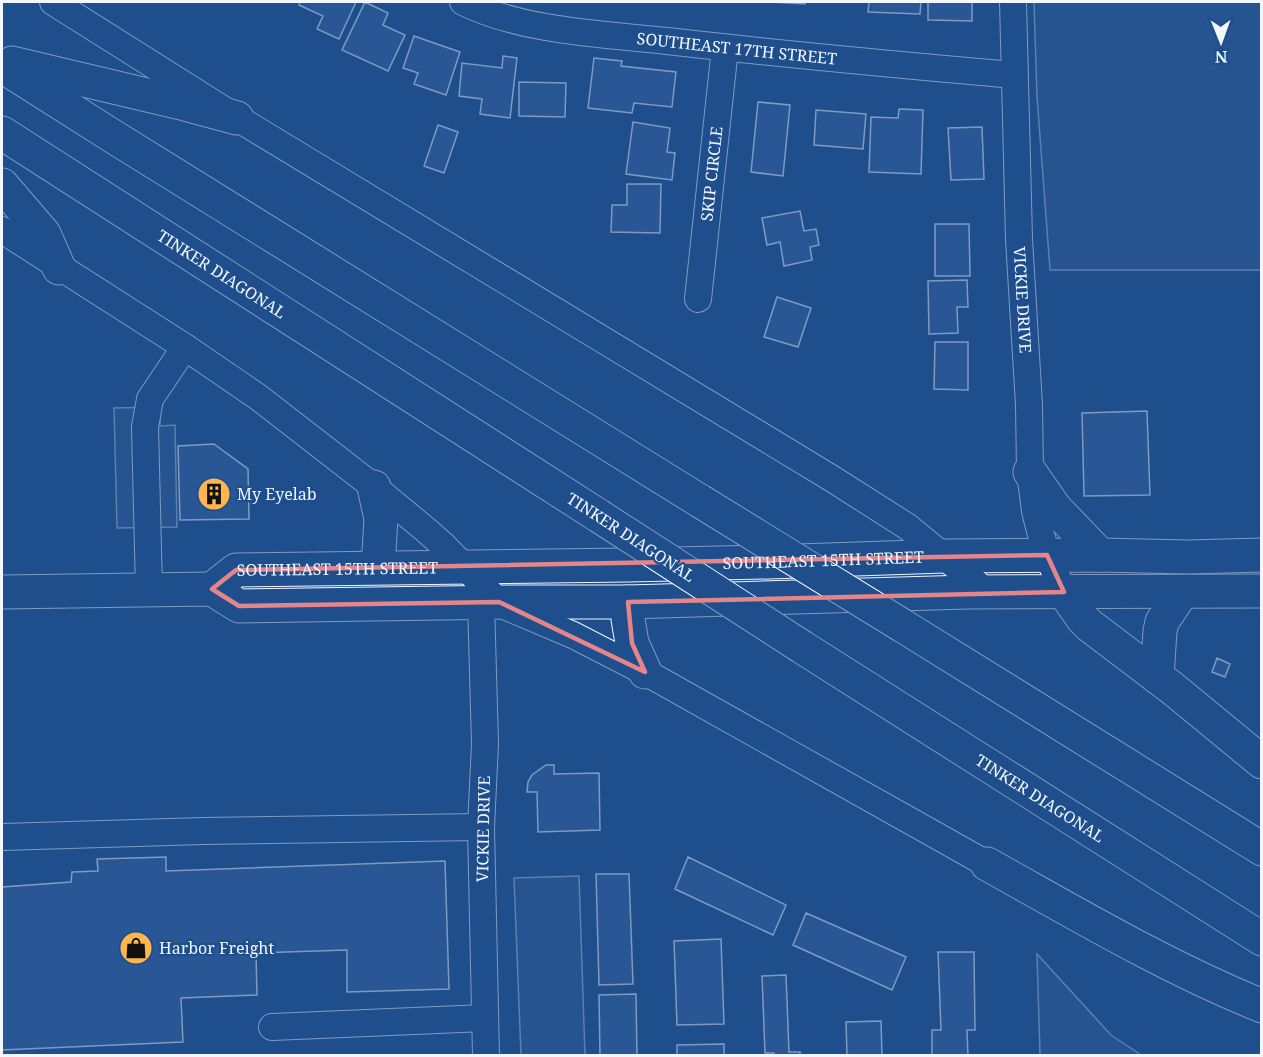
<svg xmlns="http://www.w3.org/2000/svg" width="1263" height="1057" font-family="'Noto Serif',serif">
<style>
.built{fill:#305b95;stroke:#a8bbd7;stroke-width:1.5}
.building{fill:#3563a3;stroke:#f2f6ff;stroke-width:1.5}
.lines{fill:none;stroke-linecap:round;stroke-linejoin:round}
.minor-casing{stroke:#f2f6ff;stroke-width:28}
.major-casing{stroke:#f2f6ff;stroke-width:35}
.highway-casing{stroke:#f2f6ff;stroke-width:35}
.minor{stroke:#1f4e8c;stroke-width:26}
.major{stroke:#1f4e8c;stroke-width:33}
.highway{stroke:#1f4e8c;stroke-width:33}
.highway-bridge-casing{stroke:#f2f6ff;stroke-width:35;stroke-linecap:butt}
.highway-bridge{stroke:#1f4e8c;stroke-width:33}
.marked{fill:none;stroke:#e38589;stroke-width:4.5;stroke-linejoin:round}
.labels{text-anchor:middle;stroke-width:4.5;stroke-linejoin:round;paint-order:stroke}
.street-label{font-size:16px;fill:#f2f6ff;stroke:#1f4e8c}
.poi-label{font-size:16px;fill:#f2f6ff;stroke:#1f4e8c;text-anchor:start}
</style>
<rect width="100%" height="100%" fill="#1f4e8c"/>
<path class="built" d="M1034,2h227v268h-211l-13,-173z
M160,407v19l15,-1 2,102 -60,1 -3,-120z
M579,876l6,179h-64l-7,-177z
M1037,954l74,81 30,20h-101z"/>
<path class="building" d="M300,2h56l-17,37 -22,-10 6,-13 -24,-11z
M365,2l23,11 -5,12 22,10 -17,36 -46,-21z
M770,2h35v2z
M869,2h52l-1,12 -52,-2z
M928,2h44v19l-44,-1z
M414,36l46,16 -14,43 -32,-11 4,-11 -15,-5z
M503,56l14,2 -7,60 -30,-4 2,-15 -23,-3 3,-33 40,5z
M594,58l28,3 -1,5 55,6 -4,35 -38,-4 -2,10 -44,-5z
M519,82l47,1 -1,34 -46,-1z
M758,102l32,3 -7,71 -32,-4z
M899,109l24,1 -2,64 -52,-2 2,-55 27,1z
M816,110l50,4 -3,35 -49,-4z
M633,122l37,6 -3,24 8,1 -3,27 -46,-6z
M438,125l20,7 -14,41 -20,-7z
M982,127l2,52 -33,1 -3,-52z
M627,184h34l-1,49 -49,-1 1,-27h15z
M800,211l4,20 12,-2 3,16 -9,2 2,13 -28,6 -4,-24 -13,3 -5,-27z
M935,224h34l1,52h-35z
M967,280l1,27h-11l1,26 -29,1 -1,-53z
M777,297l34,11 -13,39 -34,-10z
M935,342h33v48l-34,-1z
M1147,411l3,84 -66,1 -2,-83z
M214,444l34,25 1,50 -69,1 -2,-74z
M1217,658l13,6 -5,13 -13,-5z
M546,765h8v9l45,-1 1,57 -62,2 -1,-40h-10l1,-10 4,-7z
M166,857v14l279,-10 4,128 -102,3v-42l-91,3 1,42 -76,3 2,44 -181,8v-163l69,-5 1,-10 26,-1 -1,-12z
M688,857l98,48 -13,30 -98,-46z
M596,874h33l4,110 -34,1z
M806,913l100,44 -14,33 -99,-45z
M721,939l3,85 -47,1 -3,-84z
M938,952h36l1,78h-8l1,26h-36v-26h9z
M786,975l3,77h11v4h-26v-3h-9l-3,-77z
M636,994l1,62h-37l-1,-61z
M881,1021l1,35h-35l-1,-34z
M724,1044v12h-47v-11z"/>
<g class="lines">
<g class="minor-casing">
<g id="minor">
<path d="M53,2l184,116 594,360 77,49 79,65"/>
<path id="s1" d="M463,2c59,29 138,32 204,39 115,13 231,24 347,34"/>
<path id="s2" d="M1013,2l6,237 10,166 1,67 5,39 5,20 7,24 17,37"/>
<path d="M2,230l183,117 73,50 116,90 52,43 18,16 55,56 10,6 64,27 72,37 342,192"/>
<path id="s3" d="M698,299l27,-251"/>
<path d="M149,590l-4,-163 5,-28 35,-52"/>
<path d="M481,602l4,142 -4,83 5,229"/>
<path d="M2,837l201,-6 278,-4"/>
<path d="M272,1027l213,-9"/>
</g>
</g>
<g class="major-casing">
<g id="major">
<path d="M1030,472l25,36 45,47"/>
<path d="M374,487l7,32 -3,48"/>
<path id="s4" d="M212,589l24,-19 392,-5 141,-3 175,-6 156,-1 88,2 74,-2"/>
<path d="M2,592l210,-3 27,17 270,-4h119l340,-10 294,-1"/>
<path d="M628,602v17l4,24 13,29"/>
</g>
</g>
<g class="highway-casing">
<g id="highway">
<path d="M12,63l173,41 52,14"/>
<path d="M2,66l112,71 586,364"/>
<path id="s5" d="M2,133l597,383"/>
<path d="M2,185l42,49 15,34"/>
<path d="M1064,592l19,27 6,6 83,63 90,74"/>
<path d="M903,626l359,223"/>
<path id="s6" d="M802,647l460,292"/>
<path d="M1157,677l3,-46 2,-9 20,-30"/>
<path d="M987,864c90,50 179,103 275,142"/>
</g>
</g>
<use href="#minor" class="minor"/>
<use href="#major" class="major"/>
<use href="#highway" class="highway"/>
<g class="highway-bridge-casing">
<path id="highway-bridge" d="M700,501l203,125
M599,516l203,131"/>
</g>
<use href="#highway-bridge" class="highway-bridge"/>
</g>
<path d="M0 0H1263V1057H0ZM1047,555l17,37 -436,10 4,41 13,29 -146,-70 -260,4 -27,-17 24,-19z" fill="#1f4e8c" fill-opacity=".55" fill-rule="evenodd"/>
<path class="marked" d="M1047,555l17,37 -436,10 4,41 13,29 -146,-70 -260,4 -27,-17 24,-19z"/>
<defs>
<g id="building-disc" transform="scale(1.725)"><circle r="9.5" fill="#ffb74d" stroke="#1f4e8c"/><path d="M-4-6H4V6H1V3H-1V6H-4ZM-2.5-4.3h1.7v1.8h-1.7ZM.8-4.3h1.7v1.8H.8ZM-2.5-1h1.7V.8h-1.7ZM.8-1h1.7V.8H.8Z" fill="#111"/></g>
<g id="shop-disc" transform="scale(1.725)"><circle r="9.5" fill="#ffb74d" stroke="#1f4e8c"/><path d="M-5-2.5h2.3a2.7 3.5 0 0 1 5.4 0H5L5.5 6h-11ZM-1.5-2.5h3a1.5 2.3 0 0 0-3 0Z" fill="#111"/></g>
</defs>
<g fill-rule="evenodd">
<use href="#building-disc" x="214" y="494"/>
<use href="#shop-disc" x="136" y="948"/>
</g>
<g class="labels">
<g class="street-label">
<text dy="6" stroke="none"><textPath href="#s1" startOffset="279">SOUTHEAST 17TH STREET</textPath></text>
<text dy="6" stroke="none"><textPath href="#s3" startOffset="126">SKIP CIRCLE</textPath></text>
<text dy="6" stroke="none"><textPath href="#s5" startOffset="261">TINKER DIAGONAL</textPath></text>
<text dy="6" stroke="none"><textPath href="#s2" startOffset="298">VICKIE DRIVE</textPath></text>
<text transform="translate(631 537) rotate(33)" y="6">TINKER DIAGONAL</text>
<text dy="6" stroke="none"><textPath href="#s4" startOffset="618">SOUTHEAST 15TH STREET</textPath></text>
<text dy="6" stroke="none"><textPath href="#s4" startOffset="132">SOUTHEAST 15TH STREET</textPath></text>
<text dy="6" stroke="none"><textPath href="#s6" startOffset="282">TINKER DIAGONAL</textPath></text>
<text transform="translate(483 829) rotate(-89)" y="6">VICKIE DRIVE</text>
</g>
<g class="poi-label">
<text x="237" y="500">My Eyelab</text>
<text x="159" y="954">Harbor Freight</text>
</g>
</g>
<rect width="1263" height="1057" fill="none" stroke="#f2f6ff" stroke-width="6"/>
<g transform="translate(1221 42) rotate(179)" stroke="#1f4e8c" stroke-width="4.5" paint-order="stroke">
<path d="M0-4.5L10 22L0 15L-10 22Z" fill="#f2f6ff"/>
<text y="-9" font-size="16" font-weight="bold" text-anchor="middle" fill="#f2f6ff">N</text>
</g>
</svg>
